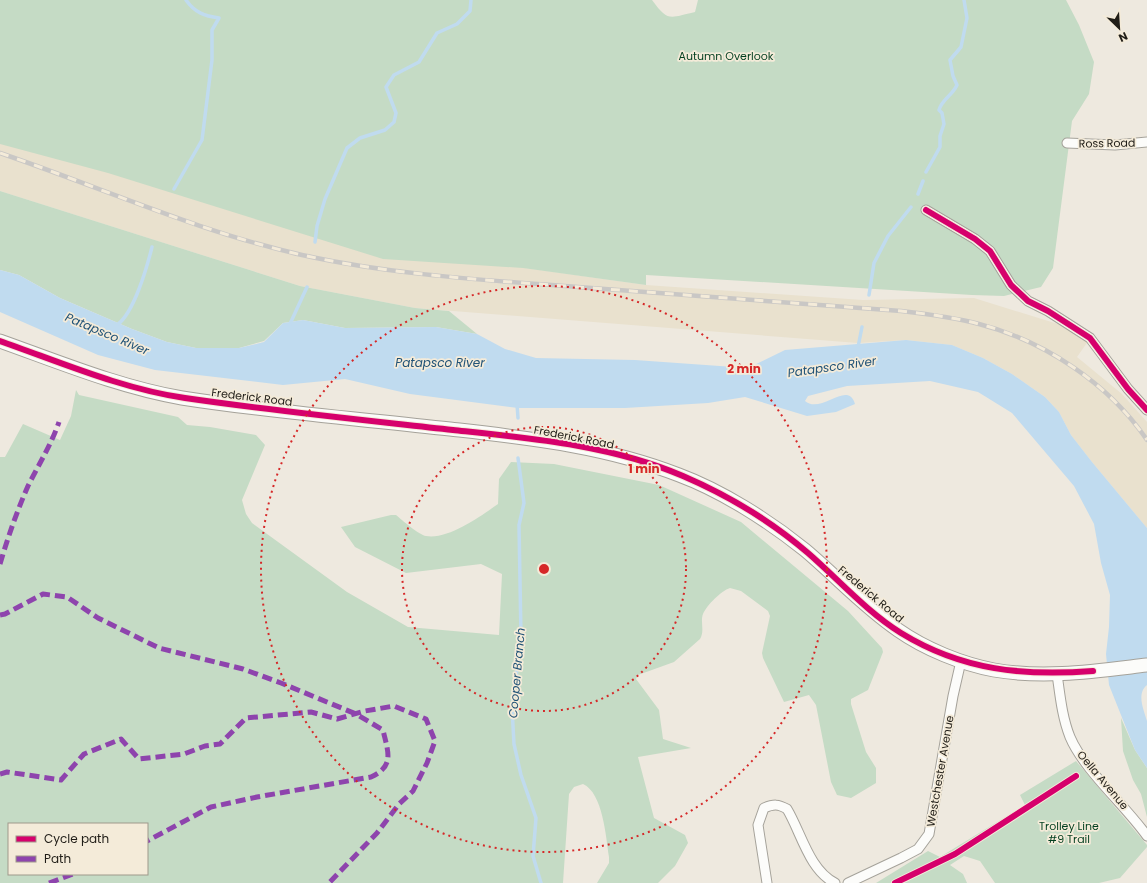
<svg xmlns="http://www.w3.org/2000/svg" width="1147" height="883" font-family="Poppins,sans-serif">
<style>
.built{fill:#e9e1ce}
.green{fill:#c5dbc5;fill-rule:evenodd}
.water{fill:#c0dbef}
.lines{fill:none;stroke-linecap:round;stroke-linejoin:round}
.stream{stroke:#c0dbef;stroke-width:3.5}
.minor-casing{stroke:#a5a29a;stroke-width:11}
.secondary-casing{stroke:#a5a29a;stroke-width:15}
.minor{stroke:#fcfcfa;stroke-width:9}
.secondary{stroke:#fcfcfa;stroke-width:13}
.rail-casing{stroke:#c9c7c5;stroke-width:4.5}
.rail{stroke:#f4ebd9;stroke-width:3;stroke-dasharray:9;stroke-linecap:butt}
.quiet{stroke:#8e44ad;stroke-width:5;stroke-dasharray:10 5;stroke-linecap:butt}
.cycleway-casing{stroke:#f4ebd9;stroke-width:8}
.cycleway{stroke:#d6006c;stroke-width:6}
.ring{fill:none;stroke:#d62828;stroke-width:2;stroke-dasharray:2 4}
.labels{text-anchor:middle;stroke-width:3.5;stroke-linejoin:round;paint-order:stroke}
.park-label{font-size:11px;fill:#023f1f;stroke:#f4ebd9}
.street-label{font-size:11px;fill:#201d17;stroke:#f4ebd9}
.water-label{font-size:12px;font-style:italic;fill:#215377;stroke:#f4ebd9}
.centre{fill:#d62828;stroke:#f4ebd9;stroke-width:2}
.ring-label{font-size:12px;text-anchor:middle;font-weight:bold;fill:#d62828;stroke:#f4ebd9;stroke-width:3.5;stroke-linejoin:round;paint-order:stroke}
</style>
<rect width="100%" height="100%" fill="#eee9df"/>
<path class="built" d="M0,127l448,130 198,28 217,15 111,-2 100,31 15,11 -12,17 45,37 25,28v106l-55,-66 -21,-27 -12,-23 -14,-15 -33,-23 -29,-16 -31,-13 -46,-5 -48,3 -443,-35 -115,-22 -300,-95z"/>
<path class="green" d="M0,0h652c16,22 17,18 43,12l3,-12h368l13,25 15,37 -5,32 -17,27 -19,147 -12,19 -37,9 -32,-1 -326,-20v10l-123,-17 -140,-9 -275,-86 -108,-29z
M0,191l300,95 115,22 34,3 28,23 -41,-7 -91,1 -42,-8 -20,3 -19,18 -25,7h-43l-29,-6 -35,-13 -72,-31 -41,-23 -19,-5z
M76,390l3,5 99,22 9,8 23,2 46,8 9,10 -23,55 4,14 6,9 95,69 61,35 91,8 3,-61 -21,-10 -75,9 -51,-26 -14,-20 50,-12h5c6,5 23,20 30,21 22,4 55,-20 72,-32l1,-25 12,-17 43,2 105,21 82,37 107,89 34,37 1,4 -15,38 -17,9v5l15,48 10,16v15l-25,15 -14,-3 -6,-13 -15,-77 -7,-10 -25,7 -21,-44 -1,-5 8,-37 -2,-5 -27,-20 -11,-3c-9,3 -23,17 -27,26 -3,8 2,17 -3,25l-26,23 -36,13 -2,4 23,31 4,29 28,9 -53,9 16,61 31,17 3,8 -13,23 -17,17h-61l12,-20v-6c-3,-20 -6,-64 -26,-73l-9,3 -5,7 -6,89h-563v-426h5l18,-33 37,16 11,-24zM9,824h138v50h-138z
M1121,718l14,32 12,18v49l-6,-23 -8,-14 -10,-29z
M1076,761l71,84v2l-27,31 -21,5h-104l-15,-22 -16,-5 -14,9 13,9 4,9h-91l52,-32 12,6 85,-52 -5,-10z"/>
<path class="water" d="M0,270l19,5 41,23 72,31 35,13 29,6h43l25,-6 19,-19 20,-3 42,8 91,-1 41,7 28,15 31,9 99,2 113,8 37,-18 121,-10 46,5 31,13 29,16 33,23 14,15 12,23 21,27 55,66v157c-11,9 -3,25 0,36 0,12 0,34 0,47l-12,-18 -26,-65 -3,-31 3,-27 1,-32 -9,-32 -7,-39 -20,-38 -62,-73 -34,-21 -48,-11 -83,5 -39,10 -3,5c16,14 43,-22 50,3l-19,8 -29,4 -62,-19 -37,6 -83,5h-107l-108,-14 -65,-15 -62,6 -128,-15 -57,-15 -98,-43z"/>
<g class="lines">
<path class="stream" d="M926,172l14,-25v-11l4,-12 -2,-11 -3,-3c3,-11 13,-14 18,-25l-4,-9 -3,-16 11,-13 6,-29 -3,-18
M174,189l28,-49 10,-80v-30l7,-12c-14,-2 -24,-5 -33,-18
M918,194l5,-13
M315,242l2,-16 8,-27 22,-51 13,-10 25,-8 9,-8 2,-9 -10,-26 8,-12 25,-13 18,-29 20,-9 13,-13 1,-11
M869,295l5,-32 14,-27 23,-29
M117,325c17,-12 30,-58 35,-78
M289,326l18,-39
M858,347l4,-20
M517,404l1,14
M518,458l6,45 -5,22 2,112 -9,71 2,36 7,31 15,43 -3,38 8,27"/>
<g class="minor-casing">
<path id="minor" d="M1067,143l48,2 32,-3
M926,210l49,29 15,12 21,34 17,16 20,10 42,27 38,51 19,21
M1057,674c3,21 5,43 13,63 14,33 55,68 77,99
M767,883l-9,-58 6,-17c10,-4 14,-4 23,1 14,23 22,61 48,74
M848,883l53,-25 17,-9 11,-15 24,-138 8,-35"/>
</g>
<g class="secondary-casing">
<path id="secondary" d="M0,341c59,21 119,46 182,57 89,14 179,21 268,31 78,9 155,17 229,46 43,16 90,46 126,75 31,26 59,57 93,80 27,19 64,34 96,40 51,9 102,1 153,-5"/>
</g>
<use href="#minor" class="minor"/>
<use href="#secondary" class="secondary"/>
<g class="rail-casing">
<path id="rail" d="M0,153c100,34 199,79 302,102 91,20 184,25 276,32 108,8 215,16 323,24 26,3 52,6 78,13 66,17 130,60 168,116"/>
</g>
<use href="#rail" class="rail"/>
<path class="quiet" d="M0,564c8,-27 17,-53 28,-78 11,-22 23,-41 31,-64
M0,615l5,-1 38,-20 24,3 31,21 61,30 84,21 38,14 75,31 27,16c5,22 12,36 -12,47l-114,20 -46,10 -64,34
M0,774l7,-2 54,8 23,-26 37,-15 18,20 45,-5 21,-8 15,-2 26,-26 65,-6 26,7 28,-8 29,-5 32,13 9,22 -8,22 -14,28 -14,13 -22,29 -48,50
M49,883l24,-9"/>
<g class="cycleway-casing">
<path id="cycleway" d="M926,210l49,29 15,12 21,34 17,16 20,10 42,27 38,51 19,21
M0,341c60,21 122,48 185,57 89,13 179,22 268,32 77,8 158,15 230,46 44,19 88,45 125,77 30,26 59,59 93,80 62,38 123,43 192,38
M895,883l60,-29 121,-78"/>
</g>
<use href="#cycleway" class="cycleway"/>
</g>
<g class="ring">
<circle cx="544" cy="569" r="142"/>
<circle cx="544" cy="569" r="283"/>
</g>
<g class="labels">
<g class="park-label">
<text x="726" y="60">Autumn Overlook</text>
<text x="1069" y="830">Trolley Line<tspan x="1069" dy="13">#9 Trail</tspan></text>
</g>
<g class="street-label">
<text transform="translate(1107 143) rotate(-1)" y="4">Ross Road</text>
<text transform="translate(252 397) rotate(7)" y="4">Frederick Road</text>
<text transform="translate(574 437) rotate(11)" y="4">Frederick Road</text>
<text transform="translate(871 594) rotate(40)" y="4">Frederick Road</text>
<text transform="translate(940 771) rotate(-80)" y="4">Westchester Avenue</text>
<text transform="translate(1103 780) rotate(50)" y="4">Oella Avenue</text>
</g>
<g class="water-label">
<text transform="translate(107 334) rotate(23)" y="4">Patapsco River</text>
<text x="440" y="367">Patapsco River</text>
<text transform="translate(832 367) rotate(-8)" y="4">Patapsco River</text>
<text transform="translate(517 673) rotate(-85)" y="4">Cooper Branch</text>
</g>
</g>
<circle cx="544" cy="569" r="6" class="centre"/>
<g class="ring-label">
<text x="744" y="373">2 min</text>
<text x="644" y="473">1 min</text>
</g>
<rect x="8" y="823" width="140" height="52" fill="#f4ebd9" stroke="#9f998b"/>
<rect x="16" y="836" width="20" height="6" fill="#d6006c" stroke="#9f998b"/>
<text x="44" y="843" font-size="12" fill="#201d17">Cycle path</text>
<rect x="16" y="856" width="20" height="6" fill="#8e44ad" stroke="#9f998b"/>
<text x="44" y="863" font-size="12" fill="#201d17">Path</text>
<g transform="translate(1119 28) rotate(155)" stroke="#f4ebd9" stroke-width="3" paint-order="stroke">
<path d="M0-3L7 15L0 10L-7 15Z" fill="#201d17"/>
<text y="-6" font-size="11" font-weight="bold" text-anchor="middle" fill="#201d17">N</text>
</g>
</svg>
